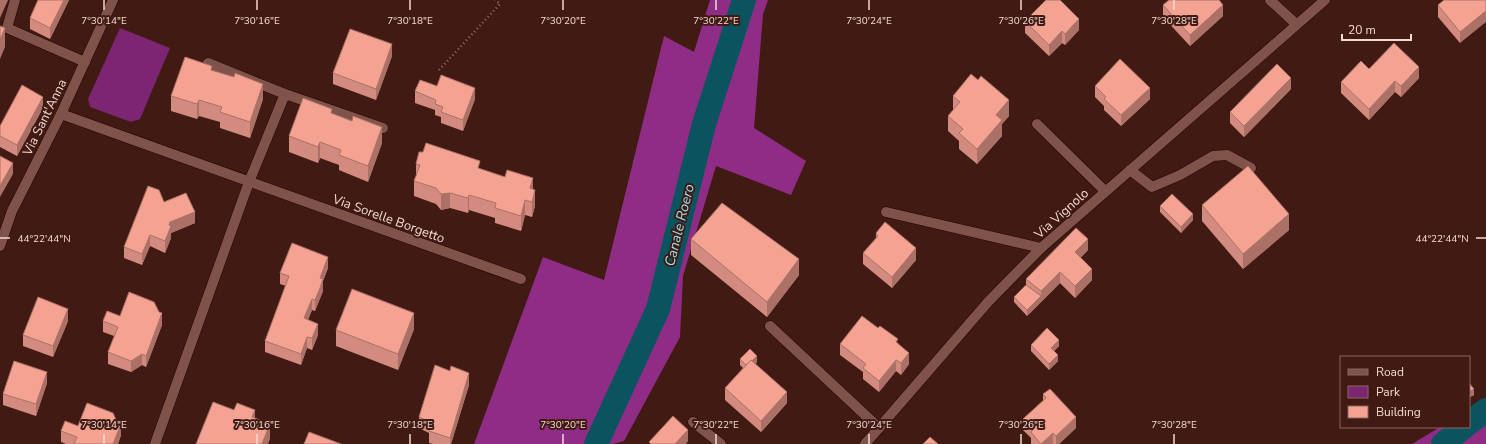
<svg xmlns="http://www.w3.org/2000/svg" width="1486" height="444" font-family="'Nunito Sans',sans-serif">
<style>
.green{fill:#7b2573}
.forest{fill:#8f2d86}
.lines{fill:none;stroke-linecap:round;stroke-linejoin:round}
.canal{stroke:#0b535f;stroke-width:24}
.service-casing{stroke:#250301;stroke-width:11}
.minor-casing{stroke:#250301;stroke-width:11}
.path{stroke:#8f6f68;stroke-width:2.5;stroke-dasharray:1 3;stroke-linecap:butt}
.service{stroke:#7f534a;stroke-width:10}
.minor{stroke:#7f534a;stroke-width:10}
.wall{fill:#d28b7e}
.shaded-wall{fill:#ab7166}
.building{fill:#f4a292;stroke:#ab7166}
.ticks{fill:none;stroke:#f3d9d3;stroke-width:1.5}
.labels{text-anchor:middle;stroke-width:4;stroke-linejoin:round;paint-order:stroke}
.street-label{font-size:13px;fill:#f3d9d3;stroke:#401a13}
.water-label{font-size:14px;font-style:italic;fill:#98e6f6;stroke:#401a13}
.ticks-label{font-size:10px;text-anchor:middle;fill:#f3d9d3;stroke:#401a13;stroke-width:4;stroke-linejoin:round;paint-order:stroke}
</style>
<rect width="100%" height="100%" fill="#401a13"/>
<path class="green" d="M120,28l50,20 -30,71 -9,3 -41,-15 -2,-8z"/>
<path class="forest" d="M710,0h58l-5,14 -9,114 52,33 -15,34 -75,-29 -33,110 -3,61 -56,104 -11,3h-139l69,-187 61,23 60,-244 30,16z
M1486,399v45h-74l28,-17h29v-18z"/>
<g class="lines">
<path class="canal" d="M1469,423l17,-13
M596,444l62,-135 46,-185 40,-124
M1443,444l21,-17"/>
<g class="service-casing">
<path id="service" d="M15,0l-8,28 78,34
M208,63l77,31 98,34
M1037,124l68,67
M1130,170l22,17 28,-12 33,-19 14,-1 24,13
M249,182l36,-88
M886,212l155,36
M770,326l109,102
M693,422l28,22"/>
</g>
<g class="minor-casing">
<path id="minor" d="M1270,0l26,24
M61,114l460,165
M0,246l12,-35 49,-97 52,-114
M155,444l94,-262
M865,444l123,-142 53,-54 284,-248"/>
</g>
<path class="path" d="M439,70l61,-66 -5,-4"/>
<use href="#service" class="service"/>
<use href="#minor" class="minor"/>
</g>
<path class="wall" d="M69,0l-19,39 -20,-10v-11z
M1486,0l-26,43 -22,-26v-12z
M1163,5l60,11 -33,30 -27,-29z
M1025,21l54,9 -14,15 -3,-2 -13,13 -24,-23z
M392,56l-16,44 -43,-16v-11z
M1369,69l50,9 -18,19 -6,-5 -26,28 -28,-27v-11z
M212,70l51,29 -13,39 -30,-10v-6l-21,-6 -2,3 -26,-8v-15z
M437,86l38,13 -12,32 -22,-8v-6l-6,-2v-5l-20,-7v-12z
M1095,86l55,13 -29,27 -17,-16v-4l-9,-9z
M1291,89l-47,48 -14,-14v-11z
M953,96l56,20 -7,8v12l-25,28 -18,-15v-8l-11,-10v-15l5,-6z
M43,108l-26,48 -17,-9v-21z
M332,114l50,29 -14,39 -29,-12v-5l-19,-7 -2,5 -29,-11v-16z
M416,164l64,5 53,20 2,17 -3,11 -7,-2 -4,16 -26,-8v-5l-26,-8 -1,3 -18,-5 -9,2 -5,-6 -22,-8v-15l2,-4z
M164,202l31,21 -24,10v5l-6,15 -15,-7 -8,19 -18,-7v-11z
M1202,205l87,25 -46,39 -41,-48z
M1160,206l33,14 -12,13 -21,-21z
M876,233l40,27 -24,28 -29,-24v-11l13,-14z
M691,239l108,36 -32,42 -76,-62z
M1088,250l-8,8 12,22 -17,18 -15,-15 -33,33 -13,-14v-5l12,-12v-6z
M328,268l-5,13v10l-8,20 -3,-1 -4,10 10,15 -6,15 -5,-2 -6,17 -36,-13v-11l21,-55 -6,-2v-11z
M120,316l42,9 -16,42 -4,-2 -11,7 -23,-8v-12l6,-16 -11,-4v-11z
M68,321l-15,36 -30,-11v-11z
M878,328l20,15 11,21 -8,11 -5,-4 -17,21 -16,-13v-7l-23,-17v-11z
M414,329l-16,41 -62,-24v-16z
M1031,345l28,1 -5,5 4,10 -9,9 -18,-19z
M740,359l17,3 -2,2 32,39 -26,29 -36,-32v-12l18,-20 -3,-3z
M47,383l-11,33 -33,-11v-11z
M1469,383l5,12 -4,2 -1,-1z
M469,385l-18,59h-18l-4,-1v-10l-10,-5v-11z
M1043,394l33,34 -17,16h-28v-6l-8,-8v-11l20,-18z
M78,426l43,9 -3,9h-52l-5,-2v-11z"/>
<path class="shaded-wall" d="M0,0h8l-8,18z
M64,0h5l-19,39v-11z
M1223,5v11l-33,30v-11z
M1486,11v11l-26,21v-11z
M1079,19v11l-14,15v-11z
M5,28v19l-5,12v-19z
M1062,31v12l-13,13v-11z
M392,44v12l-16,44v-11z
M1419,67v11l-18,19v-11z
M1291,78v11l-47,48v-11z
M1395,81v11l-26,28v-11z
M263,84v15l-13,39v-16z
M475,88v11l-12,32v-11z
M1150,88v11l-29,27v-11z
M43,97v11l-26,48v-11z
M199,100v16l-2,3v-15z
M1009,100v16l-7,8v12l-25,28v-15l19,-34z
M382,127v16l-14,39v-16z
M320,142v16l-2,5v-16z
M13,163v11l-13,23v-11z
M533,178v16l-3,-6z
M535,190v16l-3,11v-15z
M450,193v15l-9,2v-16z
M469,195v15l-1,3v-15z
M525,200v15l-4,16v-15z
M195,212v11l-24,10v5l-6,15v-12l5,-19z
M1193,214v6l-12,13v-6z
M1289,214v16l-46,39v-15z
M150,235v11l-8,19v-11z
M1088,239v11l-13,14v-12z
M916,248v12l-24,28v-11z
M328,257v11l-5,13v10l-8,20v-11l5,-22z
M799,259v16l-32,42v-15z
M1092,269v11l-17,18v-12z
M1060,272v11l-33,33v-6l14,-14v-5z
M312,299v11l-8,20v-12z
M68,309v12l-15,36v-11z
M162,313v12l-16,42v-11z
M414,313v16l-16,41v-16z
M318,324v11l-6,15v-12z
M307,337v11l-6,17v-11z
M1059,340v6l-8,8v-6z
M909,353v11l-8,11v-12z
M142,354v11l-11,7v-11z
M1058,355v6l-9,9v-6z
M757,356v6l-9,10v-6z
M896,360v11l-17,21v-11z
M47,372v11l-11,33v-12z
M469,373v12l-18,59h-1v-6z
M1474,389v6l-4,2v-6z
M787,392v11l-26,29v-11z
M255,410v16l-3,-9z
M1076,417v11l-17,16h-3v-8z
M121,424v11l-3,9h-5z
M270,424v15l-2,5h-6z
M688,430v11l-2,3h-11z
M1053,433v11h-12z"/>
<path class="building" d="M38,0h26l-14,28 -20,-10z
M1046,0h14l19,19 -14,15 -3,-3 -13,14 -24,-24z
M1169,0h50l4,5 -33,30 -27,-30z
M1444,0h42v11l-26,21 -22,-27z
M0,26l5,2 -5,12z
M350,29l42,15 -16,45 -43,-16z
M1394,43l25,24 -18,19 -6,-5 -26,28 -28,-27 20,-21 8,8z
M185,57l27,9 -1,4 23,7 1,-4 28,11 -13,38 -30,-10 2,-5 -23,-7 -2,4 -26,-8z
M1120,59l30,29 -29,27 -17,-16 2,-2 -11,-11z
M1277,64l14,14 -47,48 -14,-14z
M971,74l7,6 3,-4 28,24 -13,15 6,5 -25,29 -18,-16 4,-4 -15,-13 12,-14 -7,-6z
M441,75l34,13 -12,32 -22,-8 2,-5 -8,-3 1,-4 -21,-9 5,-11 17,6z
M22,85l21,12 -26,48 -17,-9v-10z
M303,98l29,11 -1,4 21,8 1,-5 29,11 -14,39 -29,-11 2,-5 -21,-8 -2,5 -29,-11z
M426,143l54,18 -2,7 27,9 2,-7 26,8 -3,10 5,2 -3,12 -7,-2 -4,16 -26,-8 1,-5 -27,-8 -1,3 -18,-5 -9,1 -5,-6 -22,-7 6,-16 -4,-1 3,-12h4z
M0,156l13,7 -13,23z
M1248,166l41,48 -46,40 -41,-49z
M148,186l11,4 5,12 22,-9 9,19 -25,10 -1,3 2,1 -6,15 -15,-6 -8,19 -18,-7z
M1172,194l21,20 -12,13 -21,-21z
M722,203l77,56 -32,43 -76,-63z
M885,222l31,26 -24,29 -29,-24 15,-17 -2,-3z
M1076,228l12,11 -13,13 17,17 -17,17 -15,-14 -19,19 -15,-12z
M292,243l36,14 -8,21 3,1 -3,9 -5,12 -3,-1 -8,19 14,6 -6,14 -5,-1 -6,17 -36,-13 24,-65 -9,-3z
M1026,285l15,11 -14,14 -13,-13z
M352,289l62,24 -16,41 -62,-24z
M129,292l25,10 5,10 3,1 -16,43 -4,-2 -11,7 -23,-9 10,-25 -15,-6 4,-10 13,5z
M38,297l30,12 -15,37 -30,-11z
M862,316l16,12 2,-2 18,13 -2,3 13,11 -8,10 -5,-3 -17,21 -16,-13 3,-4 -26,-20z
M1047,328l12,12 -8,8 7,7 -9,9 -18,-19z
M750,349l7,7 -5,5 -1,-1 -5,5 -6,-6z
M751,360l36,32 -26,29 -36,-33z
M14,361l33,11 -11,32 -33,-10z
M435,365l15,6 1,-5 18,7 -19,65 -21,-7 3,-8 -13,-6z
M1469,383l5,6 -4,2 -1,-1z
M1050,389l26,28 -20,19 -3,-3 -12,11 -10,-12 2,-2 -10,-11 23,-21 -3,-4z
M213,402l21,8 3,-7 18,7 -3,7 18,7 -8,20h-66z
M87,403l26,10 4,9 4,2 -8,20h-39l3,-7 -16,-6 4,-10 13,5z
M673,416l15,14 -13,14h-24l-2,-2z
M309,432l32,12h-37z
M930,437l8,7h-15z"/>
<path class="ticks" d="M104,0v10M257,0v10M410,0v10M563,0v10M716,0v10M869,0v10M1021,0v10M1174,0v10M0,238h10M1476,238h10M104,434v10M257,434v10M410,434v10M563,434v10M716,434v10M869,434v10M1021,434v10M1174,434v10"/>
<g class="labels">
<g class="street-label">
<text transform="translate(44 117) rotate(-64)" y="5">Via Sant'Anna</text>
<text transform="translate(1061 213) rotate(-42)" y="5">Via Vignolo</text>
<text transform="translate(389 218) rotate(20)" y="5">Via Sorelle Borgetto</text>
</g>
<g class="water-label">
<text transform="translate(679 225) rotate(-76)" y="5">Canale Roero</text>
</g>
</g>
<g class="ticks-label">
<text x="104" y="24">7°30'14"E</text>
<text x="257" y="24">7°30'16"E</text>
<text x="410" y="24">7°30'18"E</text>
<text x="563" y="24">7°30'20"E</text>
<text x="716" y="24">7°30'22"E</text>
<text x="869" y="24">7°30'24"E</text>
<text x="1021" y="24">7°30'26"E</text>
<text x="1174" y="24">7°30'28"E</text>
<text x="44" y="242">44°22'44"N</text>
<text x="1442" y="242">44°22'44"N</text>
<text x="104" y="428">7°30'14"E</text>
<text x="257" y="428">7°30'16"E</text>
<text x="410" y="428">7°30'18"E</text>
<text x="563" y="428">7°30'20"E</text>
<text x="716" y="428">7°30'22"E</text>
<text x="869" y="428">7°30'24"E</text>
<text x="1021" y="428">7°30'26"E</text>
<text x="1174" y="428">7°30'28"E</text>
</g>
<rect x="1340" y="356" width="130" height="72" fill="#401a13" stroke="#886660"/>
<rect x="1348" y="369" width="20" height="6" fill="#7f534a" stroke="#886660"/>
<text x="1376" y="376" font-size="12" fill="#f3d9d3">Road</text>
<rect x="1348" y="386" width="20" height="12" fill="#7b2573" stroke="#886660"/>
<text x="1376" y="396" font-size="12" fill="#f3d9d3">Park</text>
<rect x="1348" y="406" width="20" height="12" fill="#f4a292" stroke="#886660"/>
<text x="1376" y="416" font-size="12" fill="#f3d9d3">Building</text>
<path d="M1342 34v6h69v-6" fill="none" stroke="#f3d9d3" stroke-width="2"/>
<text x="1348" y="34" font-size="12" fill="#f3d9d3" stroke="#401a13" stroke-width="3" paint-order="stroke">20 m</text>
</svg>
